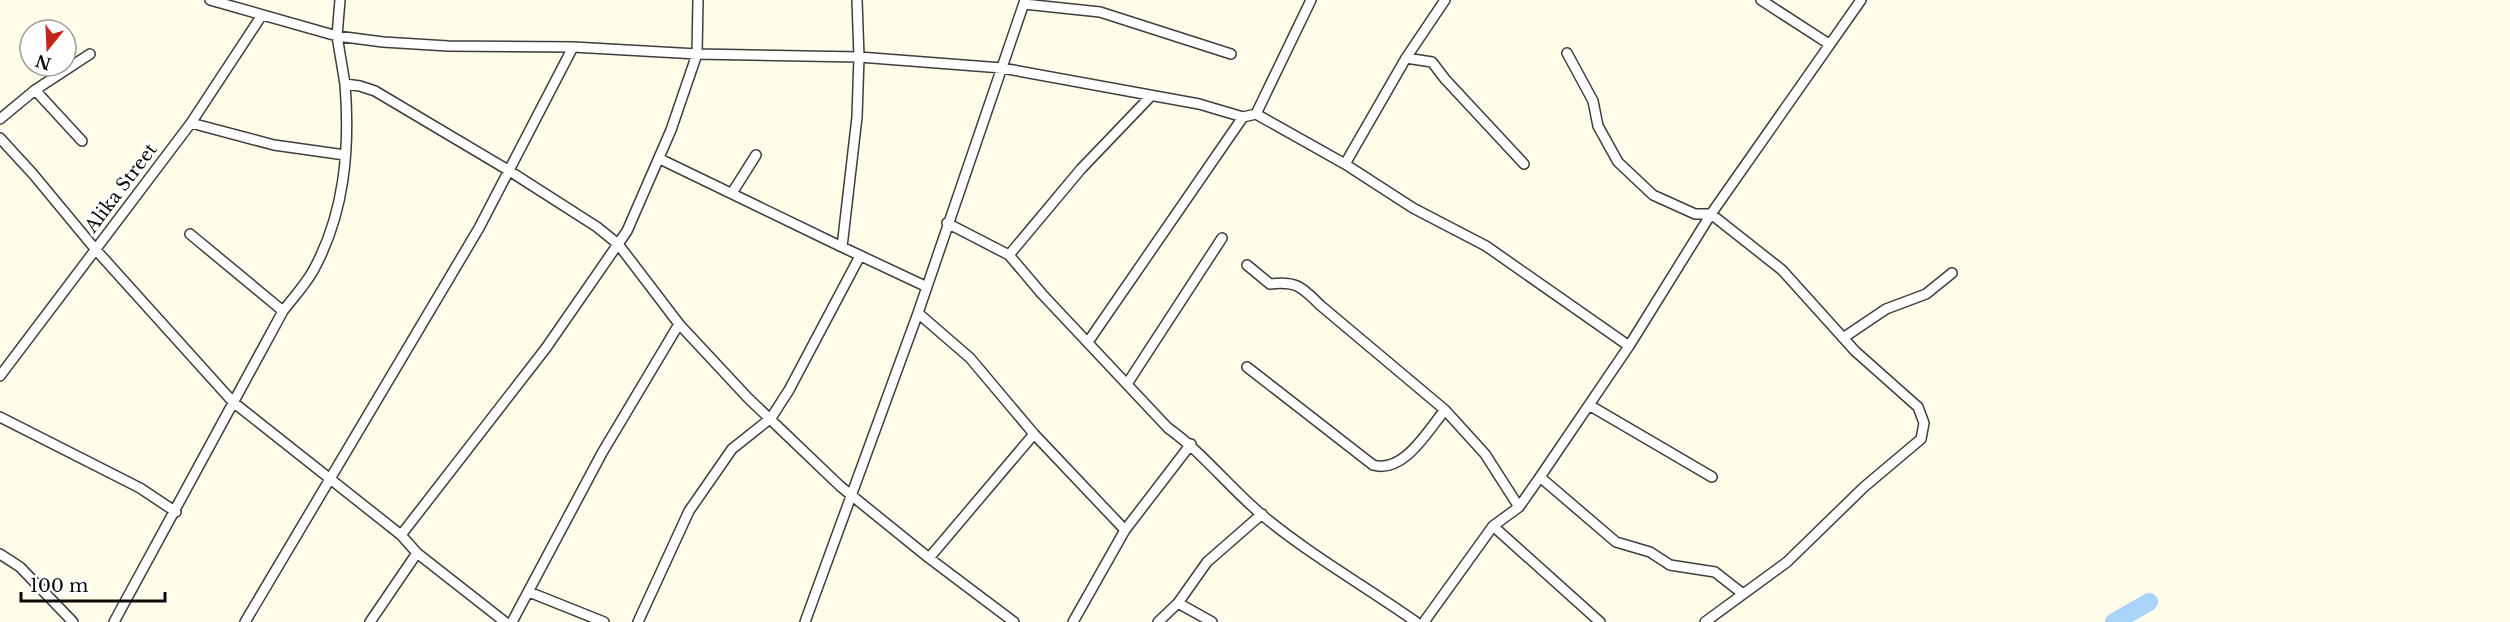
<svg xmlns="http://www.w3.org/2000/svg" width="2510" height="622" font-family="'Libre Baskerville',serif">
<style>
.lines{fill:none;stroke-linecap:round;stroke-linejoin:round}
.river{stroke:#aad3fa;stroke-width:18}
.minor-casing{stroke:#3e3e3e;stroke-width:12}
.minor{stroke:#fff;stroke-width:9}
.labels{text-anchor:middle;stroke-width:6;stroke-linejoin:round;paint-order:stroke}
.street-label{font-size:18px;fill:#0b0b0b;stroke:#fff}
</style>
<rect width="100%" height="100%" fill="#fffde9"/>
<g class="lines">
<path class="river" d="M2114,622l35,-20"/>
<g class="minor-casing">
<path id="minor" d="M210,0l127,36 46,6 65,4 125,1 124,7 162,3 143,11 197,36 44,13 13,-3 89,50 68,44 73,38 143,100
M340,0l-3,36 8,48 15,2 15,5 133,79 89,57 21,17 61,80 69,74 92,88 89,72 85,64
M857,0l2,57 -2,60 -15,130 83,39
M1761,0l68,44
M1024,4l76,8 131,42
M1567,53l26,48 5,25 20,36 35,33 42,19h16l71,56 73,81 63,56 6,16 -3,16 -57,48 -77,75 -82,60
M1406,58l26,4 13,17 79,85
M35,90l47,51
M1256,114l55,-114
M0,119l35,-29 55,-36
M191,123l83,22 71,10
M0,138l33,36 63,76 137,152 168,133 16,18 88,69
M660,159l182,88
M1345,164l61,-106 39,-58
M732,193l24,-38
M947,223l62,32 33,39 126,134c35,25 61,59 94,87 48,40 103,71 154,107
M190,234l93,77
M1009,255l72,-86 69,-72
M1247,265l23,19c27,-3 32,3 50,21l125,105 40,44 34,53
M918,313l52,45 64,76 91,96
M1843,338l43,-29 40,-15 26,-21
M1088,342l155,-225
M1247,367l126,98c31,9 55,-35 72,-55
M0,376l191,-253 71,-108
M1127,384l95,-146
M1589,405l123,72
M0,417l140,71 36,24
M1540,477l76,65 34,10 20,13 45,7 28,22
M1493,526l107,96
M401,535l145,-187 81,-117 44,-101 26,-76 1,-54
M0,554l20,13 53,55
M929,558l105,-124
M529,592l75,30
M1178,603l34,19
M114,622l169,-311c10,-13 22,-26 30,-40 32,-58 37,-123 32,-187
M245,622l234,-394 94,-181
M370,622l47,-69
M512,622l90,-169 77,-129
M638,622l51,-111 43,-62 39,-31 18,-28 71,-134
M805,622l113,-309 107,-313
M1073,622l52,-92 66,-86
M1158,622l20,-19 29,-41 55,-48
M1424,622l69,-96 26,-19 21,-30 89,-131 82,-132 150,-214"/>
</g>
<use href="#minor" class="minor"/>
</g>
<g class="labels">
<g class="street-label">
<text transform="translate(121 188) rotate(-53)" y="6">Alika Street</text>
</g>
</g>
<g transform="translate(48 48) rotate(198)"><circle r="28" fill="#ffffff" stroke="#9d9d9d" stroke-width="1.5"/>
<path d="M0-4.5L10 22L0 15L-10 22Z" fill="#c2271c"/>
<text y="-9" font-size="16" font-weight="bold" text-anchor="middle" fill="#0b0b0b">N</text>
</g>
<path d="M21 592v9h144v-9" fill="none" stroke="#0b0b0b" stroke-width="3"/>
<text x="30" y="592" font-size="18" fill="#0b0b0b" stroke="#ffffff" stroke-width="4.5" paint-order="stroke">100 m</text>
</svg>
